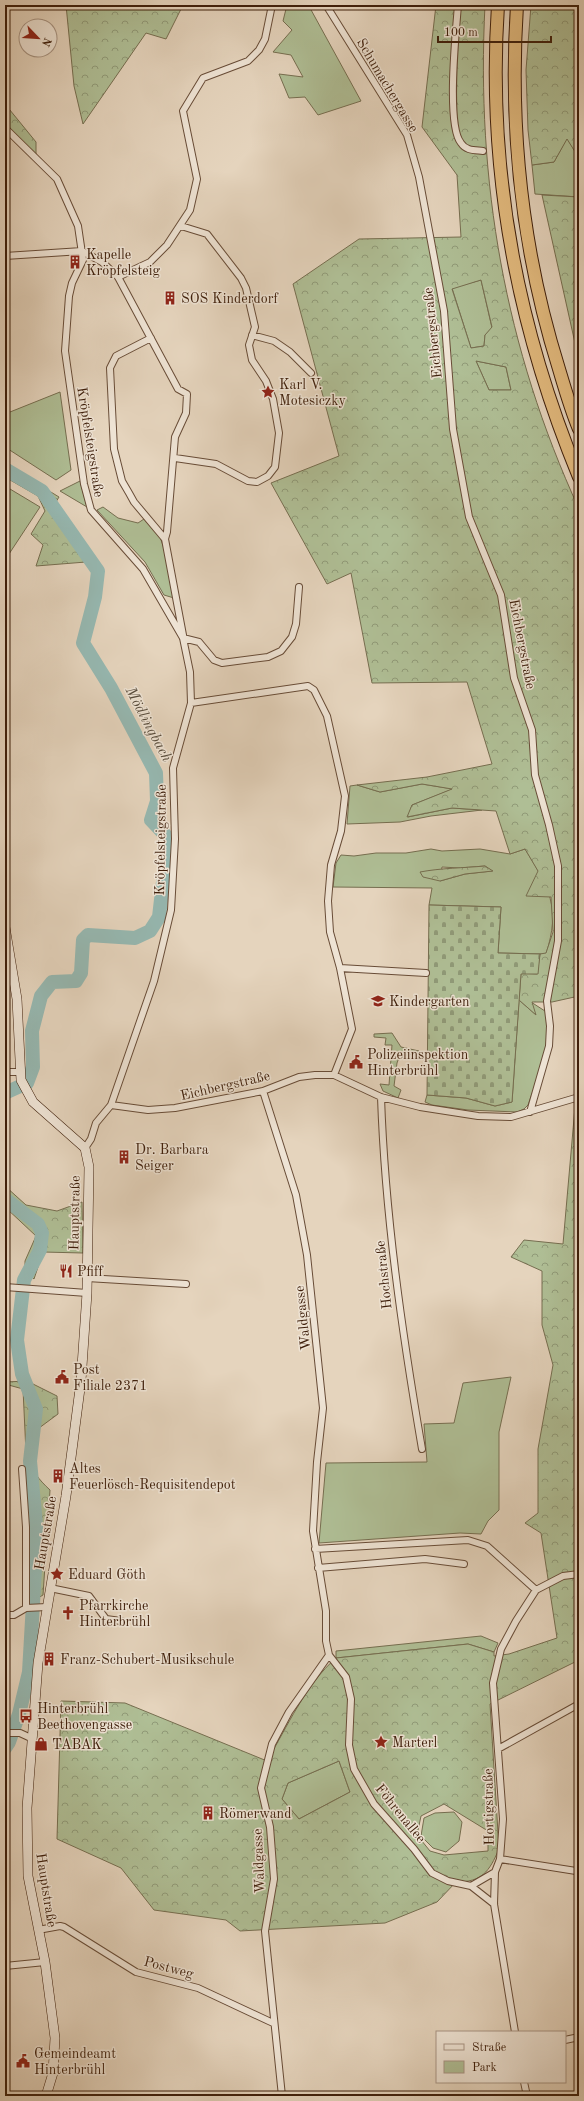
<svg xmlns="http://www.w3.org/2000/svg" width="584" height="2101" font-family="'Old Standard TT',serif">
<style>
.green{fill:#afbe95;stroke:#766e50;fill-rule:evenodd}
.forest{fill:url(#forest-crowns);stroke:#766e50;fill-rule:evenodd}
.cemetery{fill:url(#cemetery-stones);stroke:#766e50}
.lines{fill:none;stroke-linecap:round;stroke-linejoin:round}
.river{stroke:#96b8b1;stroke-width:14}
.minor-casing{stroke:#684c37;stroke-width:8}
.secondary-casing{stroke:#3e1e0a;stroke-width:10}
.motorway-casing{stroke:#3e1e0a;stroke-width:14}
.minor{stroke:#eee3d4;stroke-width:6}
.secondary{stroke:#eee3d4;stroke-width:9}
.motorway{stroke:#e2ba7e;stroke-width:12}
.labels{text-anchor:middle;stroke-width:3;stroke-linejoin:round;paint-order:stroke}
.street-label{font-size:14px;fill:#3e1e0a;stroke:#eee3d4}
.poi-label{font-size:14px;fill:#3e1e0a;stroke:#eee3d4;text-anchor:start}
.water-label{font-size:15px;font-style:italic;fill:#584c3c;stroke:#eee3d4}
</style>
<defs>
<pattern id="forest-crowns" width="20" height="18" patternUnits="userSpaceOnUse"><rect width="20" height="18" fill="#afbe95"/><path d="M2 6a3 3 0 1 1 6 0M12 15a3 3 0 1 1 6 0" fill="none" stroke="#909a78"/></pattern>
<pattern id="cemetery-stones" width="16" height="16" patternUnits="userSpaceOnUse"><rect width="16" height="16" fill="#afbe95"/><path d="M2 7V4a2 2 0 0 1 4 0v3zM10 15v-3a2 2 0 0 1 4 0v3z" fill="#909a78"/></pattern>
</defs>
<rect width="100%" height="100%" fill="#e5d4bd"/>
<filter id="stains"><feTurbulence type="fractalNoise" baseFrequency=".005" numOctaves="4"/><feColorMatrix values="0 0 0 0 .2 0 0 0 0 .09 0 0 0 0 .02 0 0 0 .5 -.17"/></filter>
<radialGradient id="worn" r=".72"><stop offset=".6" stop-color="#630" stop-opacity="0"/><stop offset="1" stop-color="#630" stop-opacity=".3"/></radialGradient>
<path class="green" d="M287,5h17l6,3 51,93 -43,14 -13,-18 -16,1 -10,-24 24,3 -12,-22 -18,-3 19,-22 -9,-9z
M567,138l12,20v39l-44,-3 -3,-29 22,-3z
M481,280l11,48 -7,7 -1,11 -13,2 -19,-60z
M476,361l30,6 5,23h-22z
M60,392l11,78 -15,10 -51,-33v-33z
M80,481l7,26 -27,-16z
M5,486l35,21 -31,47 -4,-3z
M103,507l15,11 20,5 6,-4 16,18 6,17 8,44 -10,-3 -19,-33 -48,-52z
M422,784l31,5 -41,16 -4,12 44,-9 30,2 -51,6 -31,6 -53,2 3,-38 7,-1 23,7z
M431,849l11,2 38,-2 30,5 15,-5c24,39 36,58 21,105l-48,-1 3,-46 -72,-2 3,-17 -99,-1 3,-24 5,-8 13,1 22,-3h30zM485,866l7,5 -27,3 -25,7 2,-14 17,1z
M519,1000l16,14 -4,-12 17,11 1,33 -21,59 -4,4 -7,3 -49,-2 -36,-5 -7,-3 2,-7 39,3 29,8 17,-4z
M392,1033l9,14 18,4v3l-19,1 -3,8 -3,23 7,4 -3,8 -15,-7 -3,-7 9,1 3,-40h-7l1,-7 -12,-1v-3z
M511,1377l-12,55v78l-11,11 -7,13 -21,-1 -141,10 7,-80 101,-1 -3,-38 30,-1 9,-40z
M481,1636l17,7 -4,9 -26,-8 -132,14v-7z
M339,1761l11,31 -51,27 -17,-20 6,-16z
M454,1812l8,10 -3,19 -13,11 -13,-4 -12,-12 3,-18 11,-5z"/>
<path class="forest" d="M66,5h117l-17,34 -20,-6 -63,91 -9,-38z
M436,5h49c-9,177 20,343 94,504v487l-27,6h-20l4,13 -17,-15 2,-27 16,1 3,-20 6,-1 7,-21 -2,-35 -25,-1 12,-25 -13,-22 -15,5 -14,-43 -44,-3 -45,9 5,-12 40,-16 -30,-5 -42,8 -23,-7 70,-8 65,-13 -25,-82 -95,1 -21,-110 -24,11 -56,-101 68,-27 -46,-172 66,-45 102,-2 -4,-62 -35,-48zM481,280l11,47 -7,8 -1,11 -13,2 -19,-59zM476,361l30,6 5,23h-22z
M531,5h48v153l-12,-19 -13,23 -22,3 -4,-35 -2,-60z
M5,104l31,38v14l-31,-28z
M542,195l37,2v85l-5,-1 5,25v55z
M5,464l54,33 -8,13 35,52 -50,4 7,-21 -12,-11 14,-23 -7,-15 -33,-19z
M485,866l8,5 -28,3 -25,7 -17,-4 -3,-5c21,-4 43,-4 65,-6z
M579,1105v214l-4,15 4,15v311l-89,44 9,145c-10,23 -17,33 -43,33l-19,20 -52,21 -145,8 -14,-11 -72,-10 -33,-42 -64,-29 4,-138 64,2 142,58c20,-34 39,-77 69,-103l132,-14 26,8v4l15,-2 48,-16 -16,-105 -16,-10 13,-10v-64l15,-84 -11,-40v-54l-31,-14 13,-17 39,4 12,-137zM339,1761l11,31 -51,27 -17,-20 6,-16zM444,1804l44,27v20l-44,4 -14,-4 -13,-16 4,-19z
M5,1186l21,19 31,6 25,-9 1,51 -40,-1 -9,27 -9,-8v-10l11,-25 -31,-29z
M27,1381l30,15 1,18 -23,17c-3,30 -10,36 15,59l-7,105 -10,6 -10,-212 -18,-5v-2z"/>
<path class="cemetery" d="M429,905l72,2 -3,46 42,1 -2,20h-17l-9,128 -17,4 -29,-8 -39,-3z"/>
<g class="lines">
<path class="river" d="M5,469l37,22 56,80 -3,26 -12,46 28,45 45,85 1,28 -6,19 17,18 -9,79 -9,14 -15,7 -47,-3 -5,5 -2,33 -5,8 -24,1 -11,14 -9,35 1,36 -6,16 -22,10
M5,1199l33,25 4,9 -2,17 -16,30 -7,60 5,34 14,35 -6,52 7,74 -8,137 -10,42 -10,28 -4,6"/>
<g class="minor-casing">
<path id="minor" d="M326,5l81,130 12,42 25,134 9,118 16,88 32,78 13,83 18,52 3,45 14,50 9,41v75l-11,60 3,25 -1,20 -19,66
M458,5c-2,26 -12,120 3,138 5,8 14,7 22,8
M5,128l52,51 21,47 5,34 -11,23 -3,13 -4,55 19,133 7,26 52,59 40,69 7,34 1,31 -18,65 2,71 -4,71 -17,71 -43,124 -15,18 -5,16 -6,9
M82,251l20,11 16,15 60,112 9,5 -1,19 -11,24 -8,95 -2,7 18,96
M5,256l77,-5
M118,277l32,-15 17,-17 23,-35 7,-31 -14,-68 20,-33 45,-17 11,-11 6,-11 7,-34
M252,335l22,6 16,11 21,21
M151,338l-35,18 -6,12 4,81 8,32 7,12 5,9 31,37
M175,458l41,6 32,17 9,1 11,-6 7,-9 4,-34 -6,-34 -7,-18 -14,-21 -3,-15 6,-18 -9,-39 -5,-10 -34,-44 -26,-8
M183,638l16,4 15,18 8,3 46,-6 13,-6 11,-14 4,-13 3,-37
M191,703l117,-17 6,4 13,26 18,80 -4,35 -10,34 -3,36 2,31 10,36 12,61 -18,46
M340,968l86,5
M5,1072h15
M263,1091l33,104 11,60 16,153 -6,54 -4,69 13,80v30l3,14 -40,57 -17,32 -11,44 9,39 4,52 -9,52 17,165
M381,1097c4,118 21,235 41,352
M111,1105l37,5 27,-2 88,-17 36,-14 16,-2h19l47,22 39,10 58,9 33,1 68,-20
M87,1278l99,6
M5,1287l82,6
M22,1469l4,58v81
M315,1549l153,-9 19,6 49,44
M318,1568l107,-9 39,5
M50,1588l39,8 17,23 15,2
M5,1615h9l12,-7 21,-1
M329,1655l17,22 5,22 -2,46 5,24 20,35 40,45 18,24 16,8 23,5 23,18
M5,1733h15l13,6
M498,1749l81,-45
M500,1859l76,12 3,-2
M471,1886l24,-14
M38,1930l22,-4 4,1 72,45 62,16 75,35
M5,1966l40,-4
M515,2032l-21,-128 1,-32 5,-13 3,-40 -10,-136 8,-34 15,-28 20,-31 27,-14 16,-2
M565,2040l14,-3
M524,2082l3,14"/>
</g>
<g class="secondary-casing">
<path id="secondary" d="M5,927l12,72 4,81 12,22 52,46 4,19 -2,126 -6,88 -15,115 -28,167 -11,145 1,68 17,86 10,76 -2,35 -7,23"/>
</g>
<g class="motorway-casing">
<path id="motorway" d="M498,5c-11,163 19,322 81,472
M517,5c-8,123 5,246 42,364 6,20 12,41 20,60"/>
</g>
<use href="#minor" class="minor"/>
<use href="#secondary" class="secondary"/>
<use href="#motorway" class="motorway"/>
</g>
<defs>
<g id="building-bare" transform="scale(1.08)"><path d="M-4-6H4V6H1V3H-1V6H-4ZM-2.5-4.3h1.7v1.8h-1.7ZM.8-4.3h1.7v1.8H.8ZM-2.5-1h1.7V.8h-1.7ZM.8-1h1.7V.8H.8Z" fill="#8f2418" stroke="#eee3d4" stroke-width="2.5" paint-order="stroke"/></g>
<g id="sight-bare" transform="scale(1.08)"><path d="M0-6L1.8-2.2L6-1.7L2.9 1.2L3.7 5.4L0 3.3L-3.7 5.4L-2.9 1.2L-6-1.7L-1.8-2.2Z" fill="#8f2418" stroke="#eee3d4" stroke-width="2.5" paint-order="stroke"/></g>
<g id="school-bare" transform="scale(1.08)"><path d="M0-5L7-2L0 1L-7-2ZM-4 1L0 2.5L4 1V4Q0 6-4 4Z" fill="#8f2418" stroke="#eee3d4" stroke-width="2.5" paint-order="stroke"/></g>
<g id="civic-bare" transform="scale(1.08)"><path d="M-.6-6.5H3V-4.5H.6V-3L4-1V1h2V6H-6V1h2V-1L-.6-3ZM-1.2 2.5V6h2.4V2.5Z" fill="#8f2418" stroke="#eee3d4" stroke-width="2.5" paint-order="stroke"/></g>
<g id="restaurant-bare" transform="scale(1.08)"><path d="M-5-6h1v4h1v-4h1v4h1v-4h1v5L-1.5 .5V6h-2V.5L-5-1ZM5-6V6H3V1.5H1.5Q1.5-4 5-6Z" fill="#8f2418" stroke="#eee3d4" stroke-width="2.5" paint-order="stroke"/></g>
<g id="church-bare" transform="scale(1.08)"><path d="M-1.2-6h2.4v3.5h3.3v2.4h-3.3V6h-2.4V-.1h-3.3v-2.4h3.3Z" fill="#8f2418" stroke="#eee3d4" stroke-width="2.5" paint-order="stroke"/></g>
<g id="bus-bare" transform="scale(1.08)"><path d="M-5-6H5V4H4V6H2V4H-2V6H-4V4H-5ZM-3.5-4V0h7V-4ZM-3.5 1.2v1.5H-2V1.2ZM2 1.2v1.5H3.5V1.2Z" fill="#8f2418" stroke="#eee3d4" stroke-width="2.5" paint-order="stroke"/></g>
<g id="shop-bare" transform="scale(1.08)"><path d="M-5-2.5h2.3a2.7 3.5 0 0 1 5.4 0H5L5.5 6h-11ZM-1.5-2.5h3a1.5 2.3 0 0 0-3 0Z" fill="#8f2418" stroke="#eee3d4" stroke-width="2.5" paint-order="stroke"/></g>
</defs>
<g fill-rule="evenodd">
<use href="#building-bare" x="75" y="262"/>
<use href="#building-bare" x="170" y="298"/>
<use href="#sight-bare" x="268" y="392"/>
<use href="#school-bare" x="378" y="1001"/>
<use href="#civic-bare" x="356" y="1062"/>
<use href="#building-bare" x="124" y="1157"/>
<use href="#restaurant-bare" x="66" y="1271"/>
<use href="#civic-bare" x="62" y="1377"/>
<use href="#building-bare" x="58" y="1476"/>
<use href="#sight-bare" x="57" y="1574"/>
<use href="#church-bare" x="68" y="1613"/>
<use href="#building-bare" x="49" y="1659"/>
<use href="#bus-bare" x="26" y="1716"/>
<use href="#sight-bare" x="381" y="1742"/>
<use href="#shop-bare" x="41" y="1744"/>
<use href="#building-bare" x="208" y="1813"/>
<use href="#civic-bare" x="23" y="2061"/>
</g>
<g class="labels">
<g class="street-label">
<text transform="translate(388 85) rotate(59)" y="5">Schumachergasse</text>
<text transform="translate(432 333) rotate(-96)" y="5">Eichbergstraße</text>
<text transform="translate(91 442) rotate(81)" y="5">Kröpfelsteigstraße</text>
<text transform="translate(523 644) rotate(79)" y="5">Eichbergstraße</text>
<text transform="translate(160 840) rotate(-89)" y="5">Kröpfelsteigstraße</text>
<text transform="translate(225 1085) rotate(-13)" y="5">Eichbergstraße</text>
<text transform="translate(74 1213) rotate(-89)" y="5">Hauptstraße</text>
<text transform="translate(383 1275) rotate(-96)" y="5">Hochstraße</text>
<text transform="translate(302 1318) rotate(-96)" y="5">Waldgasse</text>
<text transform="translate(45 1533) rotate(-80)" y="5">Hauptstraße</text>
<text transform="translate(488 1807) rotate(-91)" y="5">Hortigstraße</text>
<text transform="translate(401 1813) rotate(51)" y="5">Föhrenallee</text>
<text transform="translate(258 1861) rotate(-92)" y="5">Waldgasse</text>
<text transform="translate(47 1890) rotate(81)" y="5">Hauptstraße</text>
<text transform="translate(169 1967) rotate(15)" y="5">Postweg</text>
</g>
<g class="poi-label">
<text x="86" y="259">Kapelle<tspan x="86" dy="16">Kröpfelsteig</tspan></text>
<text x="181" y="303">SOS Kinderdorf</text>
<text x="279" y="389">Karl V.<tspan x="279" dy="16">Motesiczky</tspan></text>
<text x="389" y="1006">Kindergarten</text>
<text x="367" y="1059">Polizeiinspektion<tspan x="367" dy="16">Hinterbrühl</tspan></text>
<text x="135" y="1154">Dr. Barbara<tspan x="135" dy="16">Seiger</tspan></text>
<text x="77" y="1276">Pfiff</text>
<text x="73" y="1374">Post<tspan x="73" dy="16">Filiale 2371</tspan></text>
<text x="69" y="1473">Altes<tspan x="69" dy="16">Feuerlösch-Requisitendepot</tspan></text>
<text x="68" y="1579">Eduard Göth</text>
<text x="79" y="1610">Pfarrkirche<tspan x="79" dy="16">Hinterbrühl</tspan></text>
<text x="60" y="1664">Franz-Schubert-Musikschule</text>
<text x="37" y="1713">Hinterbrühl<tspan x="37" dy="16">Beethovengasse</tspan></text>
<text x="392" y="1747">Marterl</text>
<text x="52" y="1749">TABAK</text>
<text x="219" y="1818">Römerwand</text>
<text x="34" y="2058">Gemeindeamt<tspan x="34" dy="16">Hinterbrühl</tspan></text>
</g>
<g class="water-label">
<text transform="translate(149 724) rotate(62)" y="5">Mödlingbach</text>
</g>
</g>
<rect width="584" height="2101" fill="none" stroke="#e5d4bd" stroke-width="20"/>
<rect x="6" y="6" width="572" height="2089" fill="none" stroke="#3e1e0a" stroke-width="2"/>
<rect x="10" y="10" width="564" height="2081" fill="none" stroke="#3e1e0a"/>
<rect x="436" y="2031" width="130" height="52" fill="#eee3d4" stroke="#a89483"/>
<rect x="444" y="2044" width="20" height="6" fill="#eee3d4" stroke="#a89483"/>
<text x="472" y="2051" font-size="12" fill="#3e1e0a">Straße</text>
<rect x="444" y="2061" width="20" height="12" fill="#afbe95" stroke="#a89483"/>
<text x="472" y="2071" font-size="12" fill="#3e1e0a">Park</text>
<g transform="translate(38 38) rotate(115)"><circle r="19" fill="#eee3d4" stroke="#a89483"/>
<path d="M0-3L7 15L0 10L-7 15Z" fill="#8f2418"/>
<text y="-6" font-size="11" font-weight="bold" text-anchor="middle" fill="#3e1e0a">N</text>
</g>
<path d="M438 36v6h113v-6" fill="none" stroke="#3e1e0a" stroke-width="2"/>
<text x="444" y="36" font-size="12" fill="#3e1e0a" stroke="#eee3d4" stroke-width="3" paint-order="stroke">100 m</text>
<rect width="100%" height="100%" filter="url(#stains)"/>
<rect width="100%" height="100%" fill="url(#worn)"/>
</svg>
